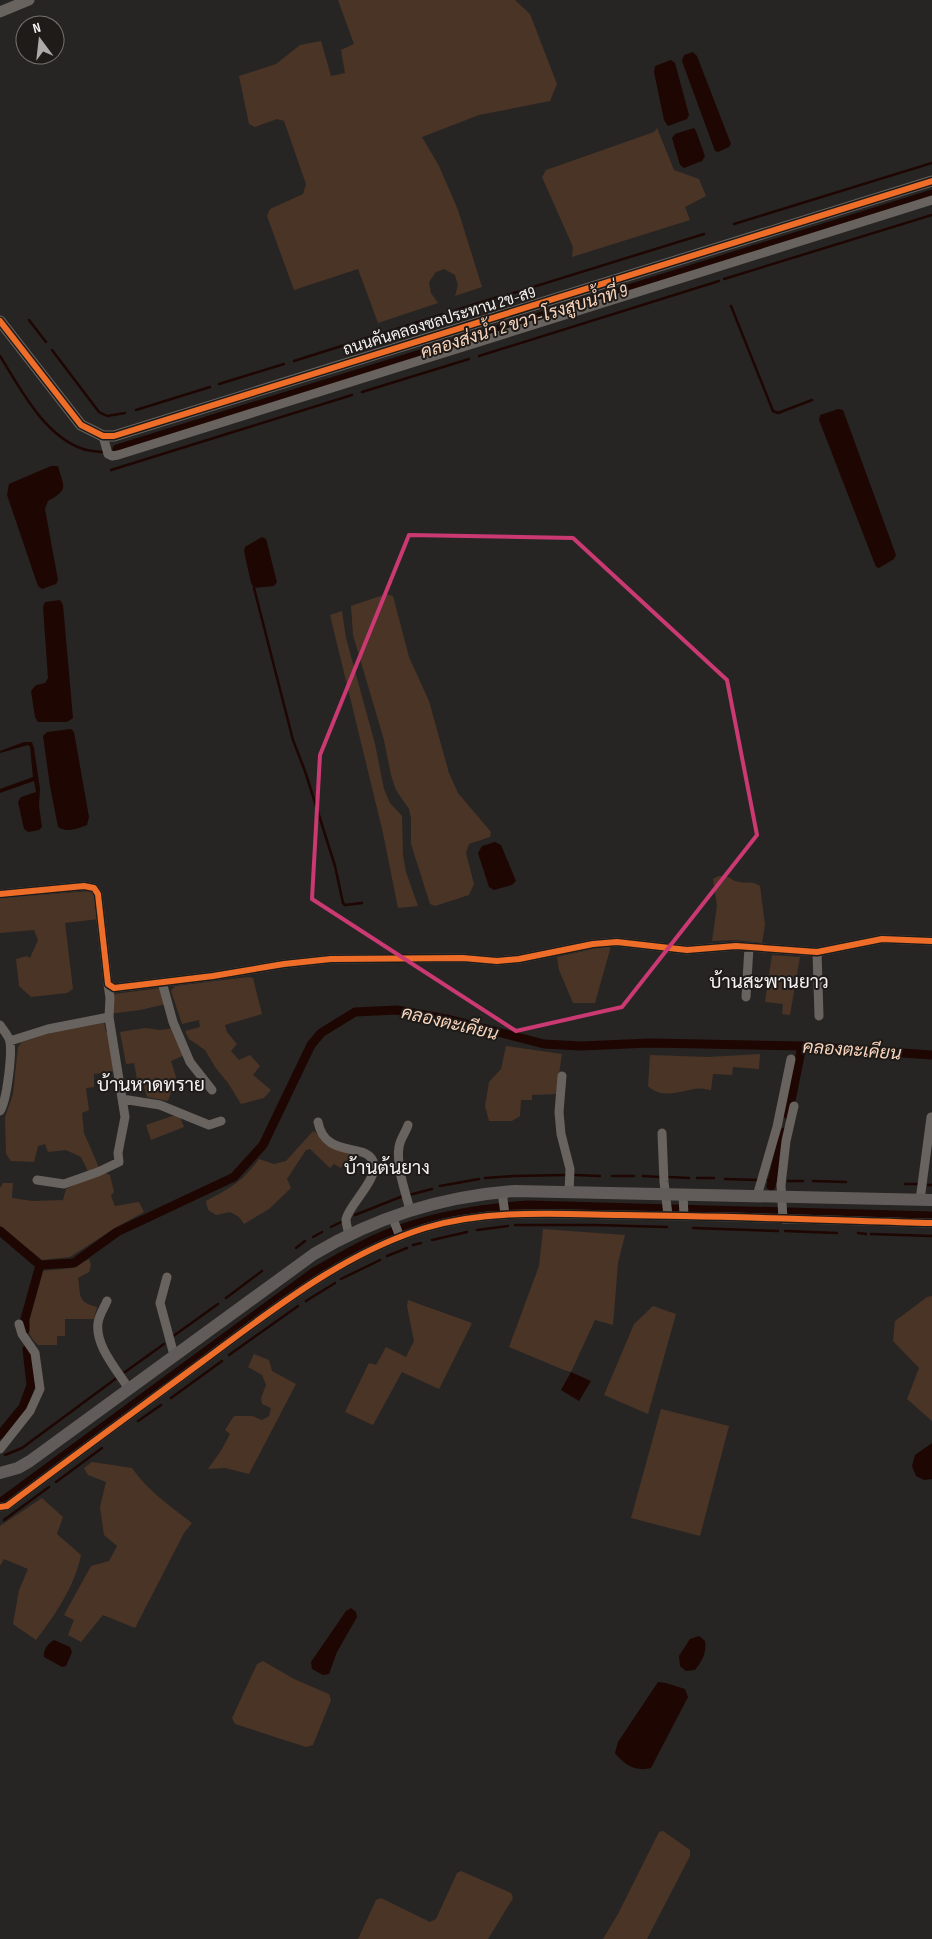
<svg xmlns="http://www.w3.org/2000/svg" width="932" height="1939" font-family="'Sofia Sans Condensed',Sarabun,sans-serif">
<style>
.green{fill:#4a3426}
.water{fill:#1e0603}
.lines{fill:none;stroke-linecap:round;stroke-linejoin:round}
.stream{stroke:#1e0603;stroke-width:2.5}
.canal{stroke:#1e0603;stroke-width:9}
.minor{stroke:#68635f;stroke-width:9}
.tertiary{stroke:#68635f;stroke-width:11}
.secondary{stroke:#615c59;stroke-width:12}
.cycleway-casing{stroke:#1e1b19;stroke-width:9}
.cycleway{stroke:#ee6e29;stroke-width:6}
.marked{fill:none;stroke:#ca3972;stroke-width:4;stroke-linejoin:round}
.labels{text-anchor:middle;stroke-width:4;stroke-linejoin:round;paint-order:stroke}
.street-label{font-size:16px;fill:#f5f2f1;stroke:#1e1b19}
.water-label{font-size:18px;font-style:italic;fill:#fad5bd;stroke:#1e1b19}
.quarter-label{font-size:19px;fill:#f5f2f1;stroke:#1e1b19}
</style>
<rect width="100%" height="100%" fill="#272523"/>
<path class="green" d="M338,0h177l15,14 27,70 -7,17 -71,14 -57,22 17,29 19,44 24,77 -27,9 3,-11 -3,-10 -11,-6 -8,3 -7,10 2,11 7,10 -60,20 -20,-54 -64,21 -27,-74 3,-7 33,-15 3,-10 -22,-63 -7,-2 -22,8 -6,-3 -10,-48 37,-12 24,-19 21,-4 10,35 14,-3 -4,-23 13,-6z
M657,128l17,42 25,9 7,17 -21,11 5,13 -118,37 1,-10 -31,-70 4,-7 108,-38z
M386,594l7,2 16,61 20,44 20,72 9,20 33,39 -1,5 -21,7 -3,9 8,31 -5,11 -34,11 -5,-2 -19,-60v-26l-2,-9 -13,-19 -5,-15 -7,-35 -31,-105 -2,-29z
M342,611l4,27 29,106 9,45 6,14 12,13 1,39 3,17 12,34 -20,2 -15,-75 -53,-218z
M719,876c14,0 10,4 20,6 8,2 13,-2 21,4l5,39 -3,18 -26,-3 -24,1 5,-35 -4,-27z
M91,891l6,7 2,21 -34,4 8,66 -6,4 -36,4 -12,-11 -3,-27 11,-3 3,2 8,-18 -4,-10 -34,3v-35z
M611,946l-16,57h-22l-14,-33 -2,-13 40,-9z
M772,955l28,2 -10,58 -8,-1 1,-10 -18,-2z
M248,977l5,1 9,36 -37,11 2,7 10,12 -6,7 8,9 11,-5 10,11 -7,9 18,15 -7,8 -23,6 -13,-21 -13,-16 -10,-17 -16,-11 -4,-8 15,-4 -1,-7 -17,4 -11,-33 4,-5z
M161,988l5,16 -26,6 -32,4 -2,-19z
M104,1022l2,10 6,-1 5,40 -23,3v13l-8,1 3,22 -7,3 2,20 16,37 10,5 4,17 -3,4 4,10 24,-4 5,10 -29,16 -45,29 -28,3 -42,-34v-38l3,-5h10l-1,15 20,3 31,-1 3,-11 25,-12 -10,-20 -15,-7 -18,2 -3,-8 -7,2 -4,16 -23,-1 -5,-7 -1,-37 8,-23 5,-47 4,-5 44,-14z
M145,1028l15,2 15,-2 10,27 -14,6 5,16 -8,24 -21,-4 -5,-19 -5,1 -3,-16 -8,1 -6,-32z
M506,1046l56,8 -6,40 -24,1v5h-11l-1,16 -8,5h-23l-4,-15 4,-24 12,-13z
M760,1054l-1,15 -26,-2 -1,8 -19,-1 -2,16c-6,-1 -11,-2 -17,-1 -16,3 -32,10 -46,-3l2,-31 57,2z
M175,1115l5,2 4,10 -33,13 -5,-15z
M313,1131l39,23 -11,14 -7,-4 -4,4 -20,-19 -4,1 -19,29 4,9 -22,21 -25,15 -5,-7 -9,-5 -14,3 -8,-5 -2,-9c24,-13 36,-19 53,-42l15,5 12,-3z
M543,1229l82,6 -7,28 -5,62 -18,-5 -24,52 -7,-2 -55,-23 30,-81z
M89,1259l2,6 -2,7 -11,6c3,18 -1,24 19,29l-3,12h-29v17h-8v9h-19c-3,-3 -6,-6 -8,-10 -6,-16 7,-47 12,-64l30,-3z
M932,1296v125l-25,-22 12,-31 -26,-27 2,-20 32,-24z
M408,1300l64,23 -33,66 -37,-17 -29,53 -28,-13 24,-49 7,2 10,-18 20,10 8,-16 -7,-35z
M653,1306l23,8 -28,100 -44,-19 30,-71z
M254,1354l15,6 3,11 24,13 -47,90 -24,-6 -17,1 14,-20 8,-15 -5,-4 9,-14h18l10,4 7,-4 2,-8 -9,-4 -1,-6 5,-13 -4,-10 -14,-8z
M661,1409l68,17 -29,110 -69,-18z
M92,1462l40,6c16,23 38,38 60,55l-8,10 -49,95 -32,-13 -22,27 -13,-7 6,-15 -10,-5 27,-49 18,-5 8,-15 -13,-11 -4,-28 6,-25 -18,-7 -4,-7z
M42,1498l21,19 -6,17 24,21c-6,31 -26,60 -45,85l-23,-16 6,-34 9,-21 -24,-10 -4,7v-40z
M263,1661l31,18 35,15 2,6 -18,45 -7,2 -71,-23 -3,-6 25,-54z
M663,1831l27,19v6l-43,83h-44l15,-25 41,-82z
M461,1871l50,22 2,5 -25,41h-130l18,-39 5,-2 49,24 6,-3 21,-46z"/>
<path class="water" d="M693,52l4,4 34,88 -2,3 -11,5 -3,-1 -33,-90 2,-6z
M671,60l4,3 14,52 -2,4 -19,7 -4,-6 -10,-48 1,-6z
M694,128l2,3 9,25 -3,5 -18,7 -4,-3 -8,-27 3,-4z
M838,409l5,1 53,145 -2,4 -15,9 -3,-1 -57,-147 1,-5z
M51,466h7c6,22 11,23 -10,35l-3,8 13,71 -2,4 -14,5 -4,-3 -31,-91 2,-11z
M262,537l4,2 11,43 -3,4 -20,2 -3,-5 -7,-32 1,-4z
M60,600l3,5 10,113 -6,4h-29l-3,-5 -4,-26 5,-6 9,-2 3,-5 -5,-71 2,-5z
M71,729l3,3 15,85 -2,8c-10,4 -20,8 -29,2l-8,-41 -7,-50 4,-4z
M24,742h8l2,6 6,41 -1,17 3,21 -3,3 -11,2 -4,-3 -6,-27 3,-5 15,-5 -2,-11 -34,12v-4l33,-12 -3,-30 -2,-2 -28,8v-2z
M495,842l6,3 15,36 -4,4 -18,5 -5,-3 -11,-34 4,-7z
M571,1372l20,9 -12,20 -18,-11z
M932,1443v36l-8,1 -8,-4 -4,-10 3,-11z
M351,1608l5,4 1,5 -20,35 -8,22 -6,1 -11,-6 -1,-7 35,-51z
M699,1636l6,5c2,12 -3,20 -10,29l-9,1 -6,-5 -1,-10 11,-17z
M54,1640l16,7 2,5 -6,14 -4,1 -18,-10c-1,-7 4,-14 10,-17z
M658,1682l8,1 19,6 3,8 -37,71c-15,4 -27,-3 -36,-15l3,-11z"/>
<g class="lines">
<path class="stream" d="M734,224l198,-61
M724,279l208,-64
M507,295l197,-61
M731,306l42,105 5,2 34,-13
M453,311l45,-14
M29,320l17,22
M381,334l62,-20
M52,350l47,62 8,4 18,-3
M0,356c20,32 44,80 83,93 5,2 13,2 19,3
M479,356l240,-75
M294,361l79,-25
M219,384l65,-20
M362,392l107,-33
M136,410l74,-23
M111,470l241,-75
M254,588l39,152 12,31 30,95 8,37 2,2 17,-2
M575,1175l25,1
M612,1176h22
M643,1176l16,1
M669,1177l20,1
M485,1178l29,-2 51,-1
M697,1178h17
M725,1179l32,1
M768,1180h10
M788,1181h15
M813,1181l33,1
M905,1184h15
M928,1185h4
M440,1186l39,-7
M409,1195l23,-6
M355,1215l48,-19
M515,1225h80l72,2
M331,1227l10,-5
M693,1228l85,3
M477,1230l31,-4
M785,1231l52,2
M858,1233l8,1
M871,1234l61,2
M313,1237l9,-5
M432,1240l35,-8
M413,1245l8,-2
M296,1248l9,-7
M387,1256l20,-8
M341,1279l39,-19
M226,1298l36,-27
M306,1301l29,-18
M172,1337l46,-33
M229,1355l69,-49
M125,1372l39,-28
M171,1398l51,-37
M138,1421l23,-16
M5,1455l17,-7 96,-71
M56,1482l46,-34
M4,1520l45,-33"/>
<path class="canal" d="M117,449l815,-255
M788,1115l14,-69
M771,1186l13,-54
M0,1231l40,34 34,-2 43,-31 117,-55 29,-32 48,-100 10,-12 34,-21 42,-2 54,10 93,24 37,2 69,-3 152,3 130,9
M25,1330v-11l15,-54
M0,1435l23,-28 8,-22 -4,-36
M1,1502l313,-230c28,-16 58,-34 89,-44 41,-14 83,-20 125,-23l404,11"/>
<path class="minor" d="M103,436l5,18 4,2 6,-1 814,-255
M0,894l84,-8 10,2 4,6 10,90 6,4 99,-12 71,-12 47,-5 132,-1 34,3 22,-2 74,-15 24,-2 70,8 49,-4 81,6 65,-13 50,2
M817,952l2,64
M162,982l11,40 17,40 22,28
M746,997l3,-50
M0,1025c3,5 9,11 10,17 2,12 -3,59 -10,69
M10,1041l38,-12 61,-12
M562,1076l-3,36 2,22 9,35 -1,23
M122,1099l38,6 49,20 12,-4
M318,1122c7,37 47,20 55,39 7,17 -23,42 -27,58 0,5 2,11 3,15
M408,1125c-2,7 -8,14 -9,22 -3,20 6,43 11,63
M662,1133l2,49 4,33
M37,1180l27,4 34,-12 21,-10 -1,-9 7,-36 -16,-100 1,-19 -2,-14
M502,1192l3,22
M683,1194l1,22
M757,1196l20,-69 14,-68
M920,1200l11,-83
M392,1216l8,21
M783,1219l-2,-34 5,-44 8,-35
M167,1277l-7,26 14,52
M107,1301c-3,7 -8,14 -9,22 -3,23 19,47 31,66
M0,1449l30,-38 10,-22 -5,-36 -13,-19 -3,-10
M0,1507l7,-1c65,-49 131,-97 196,-145 69,-51 139,-107 222,-133 64,-19 131,-14 197,-13 103,1 207,5 310,8"/>
<path class="tertiary" d="M0,12l29,-12
M0,321l81,104 22,11h11l818,-255"/>
<path class="secondary" d="M0,1473l18,-5 12,-7 284,-207c62,-37 129,-58 201,-63l417,9"/>
<g class="cycleway-casing">
<path id="cycleway" d="M0,321l81,104 22,11h11l818,-255
M0,894l84,-8 10,2 4,6 10,90 6,4 99,-12 71,-12 47,-5 132,-1 34,3 22,-2 74,-15 24,-2 70,8 49,-4 81,6 65,-13 50,2
M0,1507l7,-1c65,-49 131,-97 196,-145 69,-51 139,-107 222,-133 64,-19 131,-14 197,-13 103,1 207,5 310,8"/>
</g>
<use href="#cycleway" class="cycleway"/>
</g>
<path class="marked" d="M409,535l164,3 154,142 30,155 -135,172 -106,24 -204,-132 8,-144z"/>
<g class="labels">
<g class="street-label">
<text transform="translate(439 320) rotate(-17)" y="6">ถนนคันคลองชลประทาน 2ข-ส9</text>
</g>
<g class="water-label">
<text transform="translate(524 321) rotate(-17)" y="6">คลองส่งน้ำ 2 ขวา-โรงสูบน้ำที่ 9</text>
<text transform="translate(450 1023) rotate(13)" y="6">คลองตะเคียน</text>
<text transform="translate(852 1050) rotate(4)" y="6">คลองตะเคียน</text>
</g>
<g class="quarter-label">
<text x="769" y="988">บ้านสะพานยาว</text>
<text x="151" y="1091">บ้านหาดทราย</text>
<text x="387" y="1174">บ้านต้นยาง</text>
</g>
</g>
<g transform="translate(40 40) rotate(345)"><circle r="24" fill="#1e1b19" stroke="#74716f"/>
<path d="M0-4L9 19L0 12L-9 19Z" fill="#adaaa9"/>
<text y="-8" font-size="14" font-weight="bold" text-anchor="middle" fill="#f5f2f1">N</text>
</g>
</svg>
